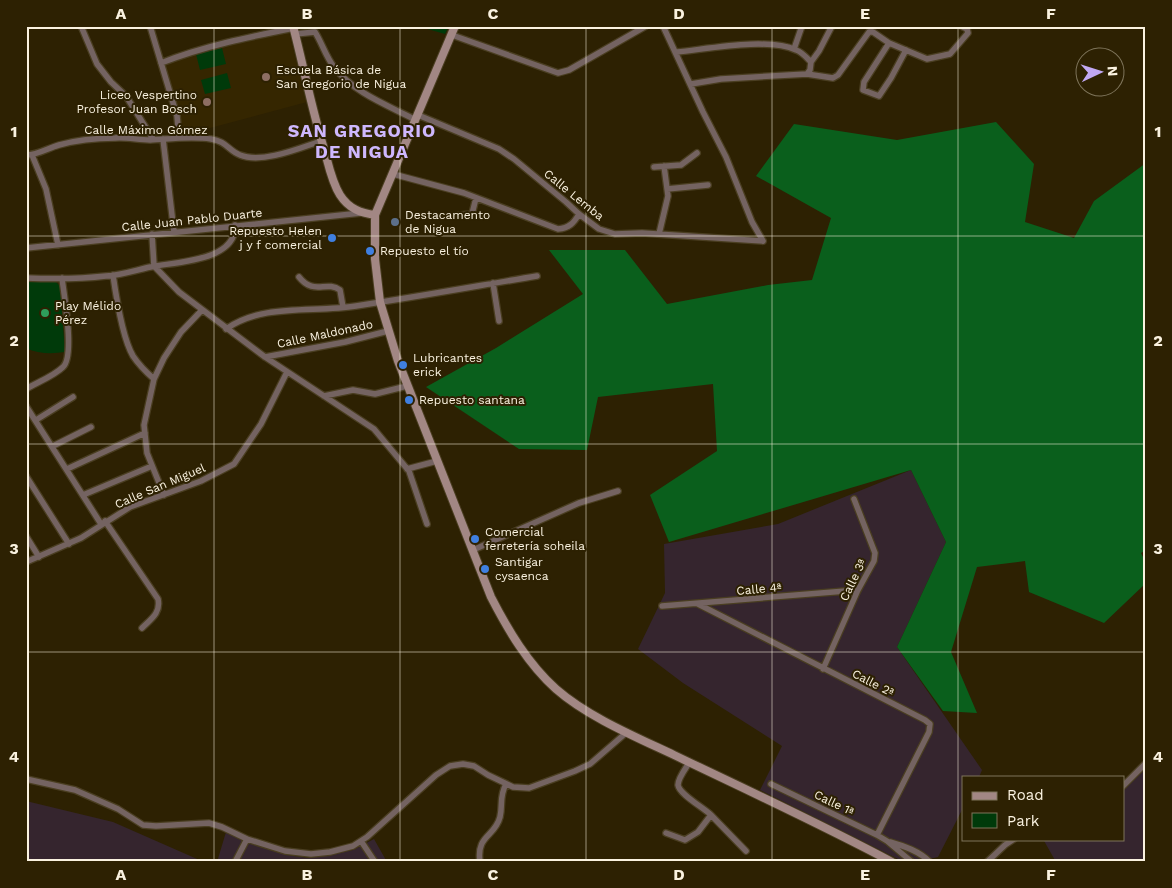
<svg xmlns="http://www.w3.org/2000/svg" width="1172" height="888" font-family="'Work Sans',sans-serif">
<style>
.industrial{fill:#35252e}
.built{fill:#352600}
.green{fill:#003a0a}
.forest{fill:#0a5f1c}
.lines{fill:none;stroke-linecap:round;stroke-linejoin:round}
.street-casing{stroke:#4a3e21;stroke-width:8}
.secondary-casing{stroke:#4a3e21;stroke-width:10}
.street{stroke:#746361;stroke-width:5.5}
.secondary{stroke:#a28784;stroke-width:8}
.grid{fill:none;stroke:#faf2e0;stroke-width:1;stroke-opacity:0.55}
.education-dot{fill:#8d6e63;stroke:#2d2102;stroke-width:2}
.service-dot{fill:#5c6f8a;stroke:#2d2102;stroke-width:2}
.shop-dot{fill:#3f7fe0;stroke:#2d2102;stroke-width:2}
.leisure-dot{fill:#2e9e5b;stroke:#2d2102;stroke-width:2}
.labels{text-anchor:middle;stroke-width:4;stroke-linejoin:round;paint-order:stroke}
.poi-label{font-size:12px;fill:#faf2e0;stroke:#2d2102;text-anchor:start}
.street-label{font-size:12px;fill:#faf2e0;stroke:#2d2102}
.district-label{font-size:18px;font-weight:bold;letter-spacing:1px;fill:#ceb7fd;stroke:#2d2102}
.neatline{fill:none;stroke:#faf2e0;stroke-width:2}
.grid-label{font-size:16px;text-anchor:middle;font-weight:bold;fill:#faf2e0}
</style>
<rect width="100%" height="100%" fill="#2d2102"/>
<path class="industrial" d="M911,470l35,72 -49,105 85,123 -3,7h-16v31l-25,49 -22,5h-12l-144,-72 22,-44 -99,-63 -45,-34 27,-56 -1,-49 114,-20z
M1146,766v96h-90l-13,-23h80v-50z
M26,801l87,21 91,40h-178z
M226,832l32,14 29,9 21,3 45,-8 21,-11 13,23h-170z"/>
<path class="built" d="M289,32l18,70 -123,33 -19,-68 2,-4 26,-9z"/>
<path class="green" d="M417,26h32l-4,8z
M222,48l4,16 -26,6 -4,-16z
M227,73l4,15 -26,6 -4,-14z
M26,279l29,2 5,5 5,66c-13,2 -27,2 -39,-4z"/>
<path class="forest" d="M996,122l38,42 -9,58 49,16 20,-37 52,-38v387l-5,3 5,10v20l-42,40 -75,-31 -4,-31 -48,6 -26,85 26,61 -34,-2 -46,-64 49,-105 -35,-72 -242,72 -19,-47 67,-44 -4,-67 -115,13 -11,53 -68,-1 -93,-62 70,-39 87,-54 -34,-44h76l42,54 101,-19 44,-5 19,-62 -75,-42 38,-52 103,16z"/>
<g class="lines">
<g class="street-casing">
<path id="street" d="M81,26l16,38 14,18 15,14 27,43
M150,26l27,90 2,21
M663,26l40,86 23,45 26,65 11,19
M295,34l20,-2c7,11 11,25 19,35 20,26 53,38 82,53
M452,35l106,38 11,-3 77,-44
M889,43l-25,39 -1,8 16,6 12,-18 15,-28
M794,49l8,-23
M677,52c31,-3 90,-15 119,-2 6,2 10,7 15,12l-1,8 -3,4 -86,5 -30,5
M811,62l8,-11 13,-25
M161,63c43,-17 88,-26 133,-35
M807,74l26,4 5,-3 31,-43h4l16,11 38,16 23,-5 18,-21 -1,-4 -6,-3
M418,115l81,34 15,10 52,43 13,12 20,15 16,5 27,-1 121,8
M163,139l11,93
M26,155c12,0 22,-7 33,-10 18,-5 37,-7 56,-7 12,-1 23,2 35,2 20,-1 40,-4 61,-1 15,2 18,12 29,16 22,9 60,-7 81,-14
M32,155l14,34 12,56
M654,167l27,-2 16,-12
M393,174l71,19 94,36c11,-1 16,-6 21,-15
M667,189l41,-4
M450,216l22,-2 4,-16
M152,234l2,32 25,26 86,65 109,72 35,42 18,53
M659,234l9,-38 -4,-30
M26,248l335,-35
M113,275c3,21 10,64 20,81 6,9 13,16 21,23
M299,277c15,19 27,3 41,13l3,17
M26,278c27,1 54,1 80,-2 17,-1 33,-7 49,-10 24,-4 82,-6 80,-41
M493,283l6,38
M226,329c37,-26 87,-16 130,-23 60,-9 121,-20 181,-30
M265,357l80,-15 43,-11
M26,389c12,-7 28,-13 37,-22 12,-11 1,-71 -1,-89
M324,396l29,-6 22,4 32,-8
M26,406l75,118
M36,420l37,-23
M53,446l38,-19
M67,469l78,-36
M407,469l30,-8
M26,476l43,68
M83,495l69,-29
M164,495l-17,-42 -3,-28 10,-46 10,-21 17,-26 21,-22
M105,521l53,78c3,14 -7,20 -16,29
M26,536l13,21
M473,550l106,-47 39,-12
M26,562l55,-24 49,-31 71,-26 33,-17 27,-40 26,-52
M698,604l227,116 5,4 -1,8 -52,103
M662,606l196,-16
M823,669l35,-79 16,-29 1,-8 -21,-54
M26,779l49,11 43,19 25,16 13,1 53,-3 13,4 25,12 38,12 26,3 19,-2 23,-6 14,-9 69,-62 14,-9 13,-2 11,2 14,9 25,12 16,1 46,-17 15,-7 37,-32
M771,784l106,51 10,6 25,21
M1123,786l23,-23
M711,815l35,36
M666,833l19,7 13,-8 13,-17c-7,-7 -32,-21 -33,-30 0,-7 8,-17 11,-22
M361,841l14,21
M890,842c14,4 29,9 40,20
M235,862l12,-23
M480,862c-4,-27 15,-25 20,-45 3,-13 -1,-20 6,-33
M987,862l18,-17 9,-6"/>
</g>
<g class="secondary-casing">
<path id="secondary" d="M293,26c11,42 19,85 32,126 4,15 7,30 15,43 9,14 21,18 35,20
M455,26l-80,189v44l5,43 18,59 93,236c17,33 37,67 65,92 32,28 80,48 118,66 73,35 147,69 218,107"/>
</g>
<use href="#street" class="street"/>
<use href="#secondary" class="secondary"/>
</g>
<path class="grid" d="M214,26v836M400,26v836M586,26v836M772,26v836M958,26v836M26,236h1120M26,444h1120M26,652h1120"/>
<g class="education-dot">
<circle cx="266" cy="77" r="5"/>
<circle cx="207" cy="102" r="5"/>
</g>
<circle class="service-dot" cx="395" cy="222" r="5"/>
<g class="shop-dot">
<circle cx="332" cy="238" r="5"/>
<circle cx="370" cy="251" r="5"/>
<circle cx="403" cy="365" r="5"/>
<circle cx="409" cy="400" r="5"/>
<circle cx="475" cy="539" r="5"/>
<circle cx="485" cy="569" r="5"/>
</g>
<circle class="leisure-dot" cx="45" cy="313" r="5"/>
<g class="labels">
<g class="poi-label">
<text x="276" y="74">Escuela Básica de<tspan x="276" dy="14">San Gregorio de Nigua</tspan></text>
<text x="197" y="99" text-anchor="end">Liceo Vespertino<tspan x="197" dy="14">Profesor Juan Bosch</tspan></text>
<text x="405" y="219">Destacamento<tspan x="405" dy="14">de Nigua</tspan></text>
<text x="322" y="235" text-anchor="end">Repuesto Helen<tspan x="322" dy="14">j y f comercial</tspan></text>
<text x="380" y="255">Repuesto el tío</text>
<text x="55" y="310">Play Mélido<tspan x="55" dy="14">Pérez</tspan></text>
<text x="413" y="362">Lubricantes<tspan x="413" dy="14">erick</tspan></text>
<text x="419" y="404">Repuesto santana</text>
<text x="485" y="536">Comercial<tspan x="485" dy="14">ferretería soheila</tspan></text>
<text x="495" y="566">Santigar<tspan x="495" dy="14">cysaenca</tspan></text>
</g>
<g class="street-label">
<text x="146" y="134">Calle Máximo Gómez</text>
<text transform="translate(574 195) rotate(39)" y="4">Calle Lemba</text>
<text transform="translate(192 220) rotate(-6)" y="4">Calle Juan Pablo Duarte</text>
<text transform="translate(325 334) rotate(-12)" y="4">Calle Maldonado</text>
<text transform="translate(160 486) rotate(-23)" y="4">Calle San Miguel</text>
<text transform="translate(853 580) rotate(-64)" y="4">Calle 3ª</text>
<text transform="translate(759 589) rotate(-5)" y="4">Calle 4ª</text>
<text transform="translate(873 683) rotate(27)" y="4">Calle 2ª</text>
<text transform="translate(834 803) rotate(26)" y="4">Calle 1ª</text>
</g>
<g class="district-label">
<text x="362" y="137">SAN GREGORIO<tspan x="362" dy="21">DE NIGUA</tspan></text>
</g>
</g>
<rect width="1172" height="888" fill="none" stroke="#2d2102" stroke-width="55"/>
<rect x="962" y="776" width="162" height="65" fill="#2d2102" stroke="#7f755b"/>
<rect x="972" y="792" width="25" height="8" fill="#a28784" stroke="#7f755b"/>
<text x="1007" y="800" font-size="15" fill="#faf2e0">Road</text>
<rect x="972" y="813" width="25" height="15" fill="#003a0a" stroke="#7f755b"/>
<text x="1007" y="826" font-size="15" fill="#faf2e0">Park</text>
<g transform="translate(1100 72) rotate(86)"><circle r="24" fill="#2d2102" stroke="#7f755b"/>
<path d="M0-4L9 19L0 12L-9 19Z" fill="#c1a8f3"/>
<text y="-8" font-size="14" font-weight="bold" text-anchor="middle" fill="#faf2e0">N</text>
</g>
<rect x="28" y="28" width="1116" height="832" class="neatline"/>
<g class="grid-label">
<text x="121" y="19">A</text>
<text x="307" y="19">B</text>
<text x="493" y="19">C</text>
<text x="679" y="19">D</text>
<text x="865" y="19">E</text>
<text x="1051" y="19">F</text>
<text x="14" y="137">1</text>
<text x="1158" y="137">1</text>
<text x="14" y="346">2</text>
<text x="1158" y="346">2</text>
<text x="14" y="554">3</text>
<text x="1158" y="554">3</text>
<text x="14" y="762">4</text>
<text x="1158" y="762">4</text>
<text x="121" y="880">A</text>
<text x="307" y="880">B</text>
<text x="493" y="880">C</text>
<text x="679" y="880">D</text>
<text x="865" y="880">E</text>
<text x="1051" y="880">F</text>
</g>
</svg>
